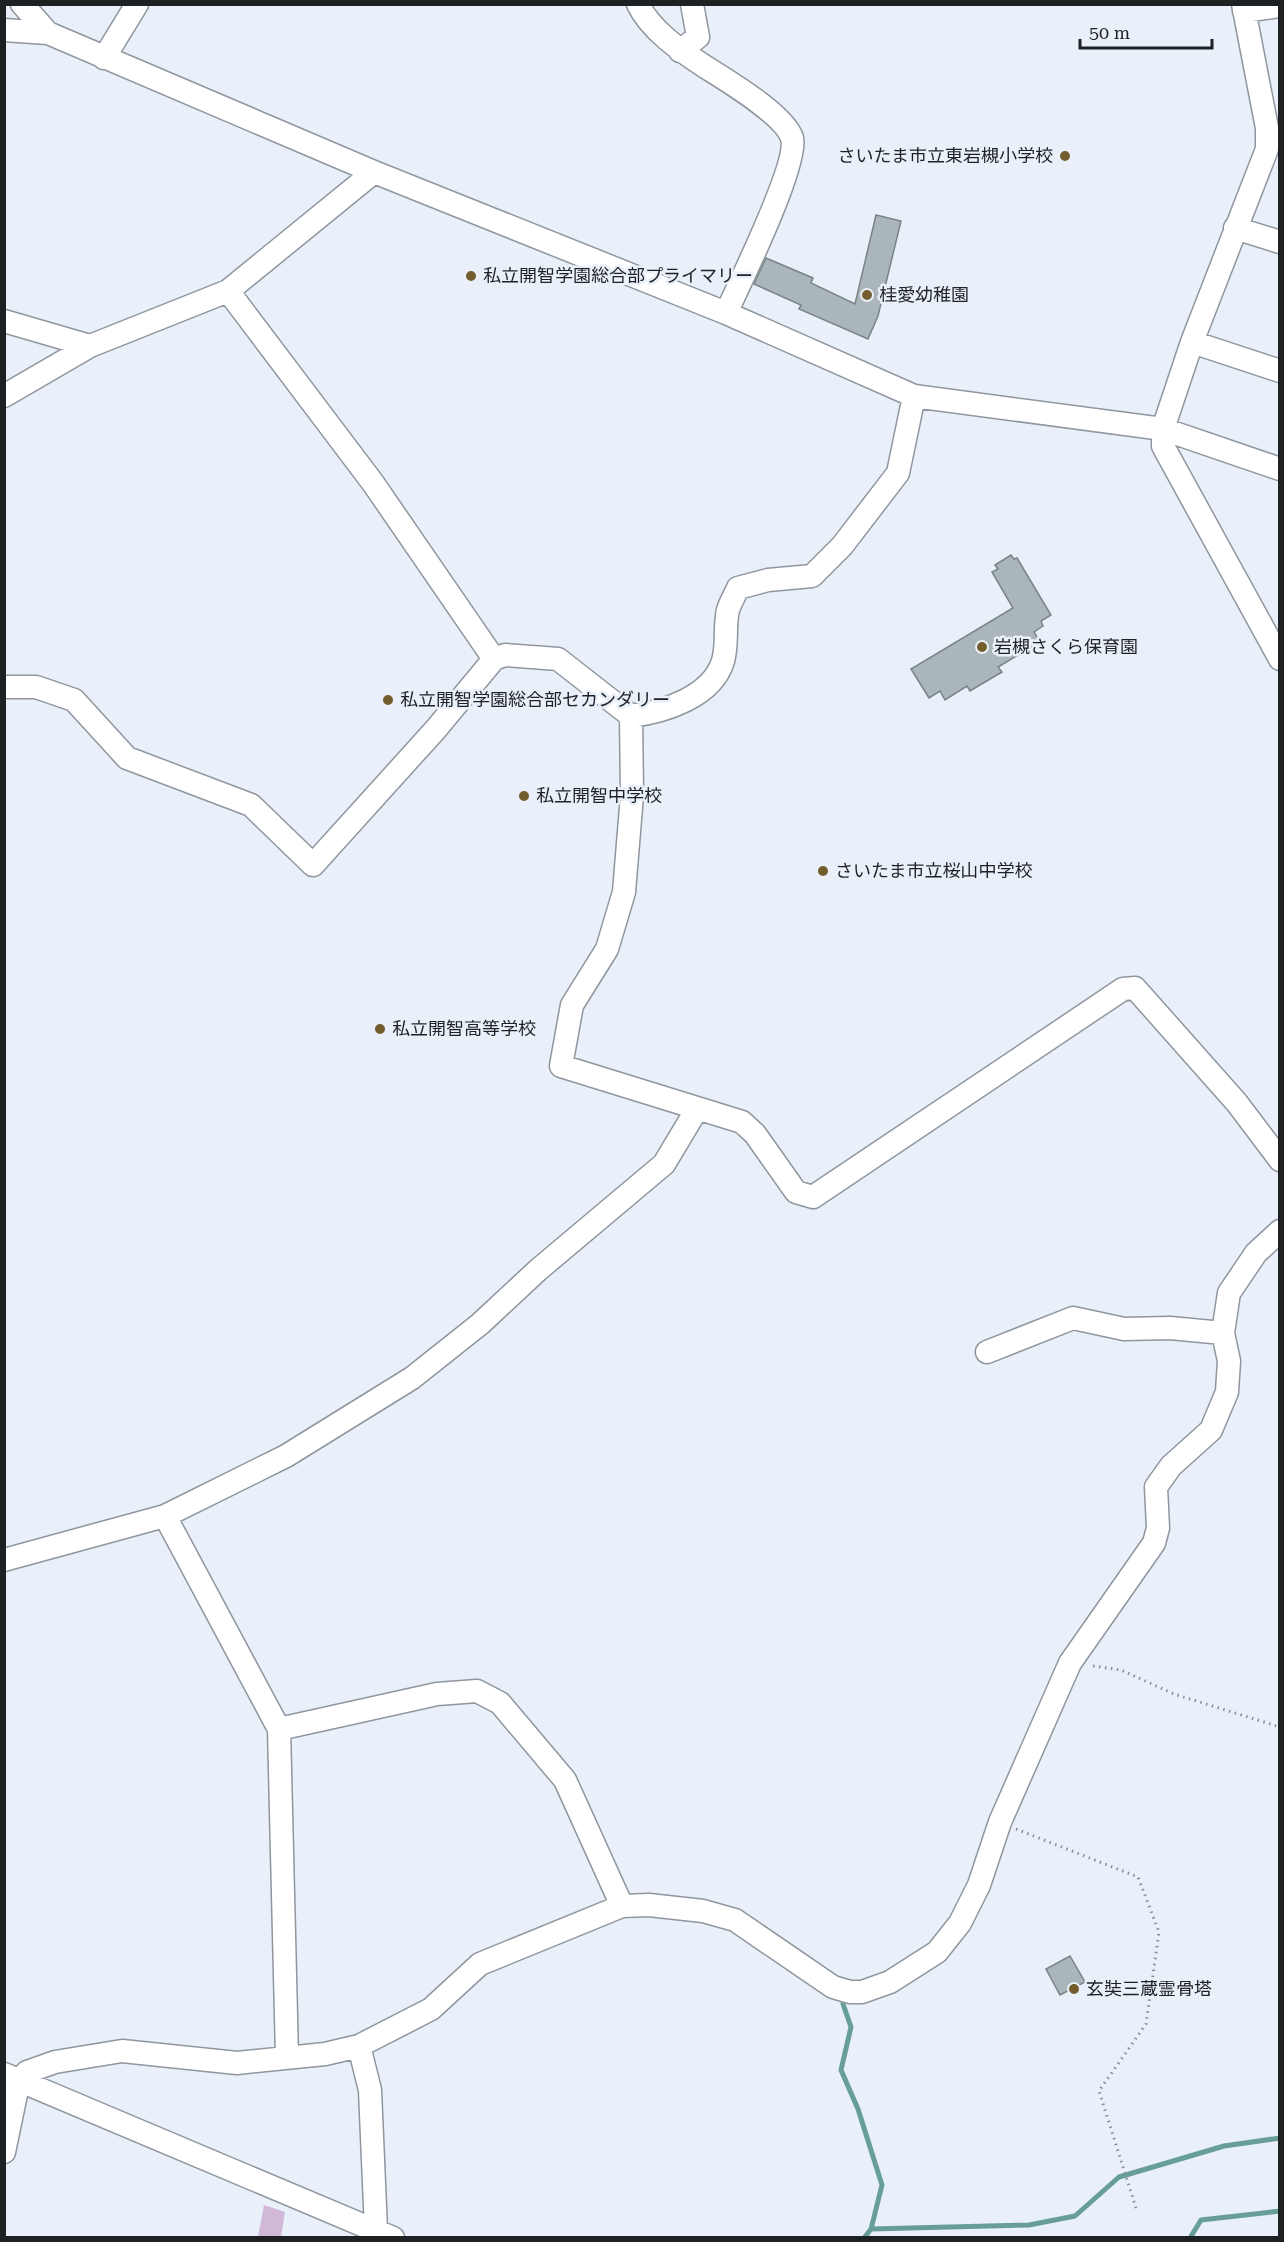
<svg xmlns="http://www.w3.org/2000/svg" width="1284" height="2242" font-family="'Roboto Serif','Noto Sans JP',serif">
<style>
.green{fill:#d1b7d8}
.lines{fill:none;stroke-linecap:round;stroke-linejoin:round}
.stream{stroke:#679e97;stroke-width:5}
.building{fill:#aab6ba;stroke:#788487;stroke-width:1.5}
.minor-casing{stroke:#8f969e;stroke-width:25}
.path{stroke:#8a8f96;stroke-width:3;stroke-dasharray:1.5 4.5;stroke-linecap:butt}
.minor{stroke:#fff;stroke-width:22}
.poi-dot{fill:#745d2d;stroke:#e9f0f9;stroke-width:2}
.labels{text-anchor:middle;stroke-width:5;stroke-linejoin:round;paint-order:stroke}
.poi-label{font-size:18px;fill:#1e2124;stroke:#e9f0f9;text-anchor:start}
</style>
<rect width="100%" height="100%" fill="#e9f0f9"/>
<path class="green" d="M264,2205l21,7 -4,25h-23z"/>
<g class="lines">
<path class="stream" d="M843,2004l8,23 -10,43 17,39 24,76 -11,44 -7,9
M871,2229l158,-4 46,-9 44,-39 105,-31 56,-8
M1190,2238l11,-18 79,-9"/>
</g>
<path class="building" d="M876,215l25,6 -23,95 -10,23 -69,-30 2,-4 -47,-21 12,-26 47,20 -2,5 44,21z
M1011,555l3,4 3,-1 34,57 -10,6 2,5 -9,6 6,10 -42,25 4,5 -32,19 -3,-5 -22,14 -5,-9 -11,7 -18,-29 102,-61 -21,-36 6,-3 -3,-4z
M1070,1956l15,26 -25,13 -14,-26z"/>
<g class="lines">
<g class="minor-casing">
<path id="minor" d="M22,4l26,29
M638,4c12,26 43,47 66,62 22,14 80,48 88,72 7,25 -53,147 -66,175
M1243,4l24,124v21l-75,193 -29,87v17l117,213
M1244,11l36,-5
M4,30l44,3 326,139 352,141 188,83 249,33 117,40
M680,51l18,-14 -6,-33
M104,58l33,-54
M1235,228l45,14
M228,291l145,192 121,176
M4,321l86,25
M1192,342l88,29
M4,396l86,-50 138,-55 146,-119
M4,687h32l38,13 53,58 124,47 62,60 123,-136 58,-70 11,-4 53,4 73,57c33,-4 81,-19 92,-55 5,-17 1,-35 5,-51 2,-7 7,-15 10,-22l30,-8 44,-4 30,-30 56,-73 16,-77
M631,716l1,79 -8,97 -17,57 -35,56 -11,61 181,56 13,12 41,58 17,5 310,-208 12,-1 102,115 43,57
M987,1352l86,-34 51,11 46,-1 53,5
M165,1516l114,213 8,328
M4,1560l161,-44 121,-60 126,-78 68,-54 58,-54 126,-106 33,-55
M279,1729l158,-35 40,-3 23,12 65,77 57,126
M359,2046l11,44 6,140
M4,2074l389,164
M4,2152l15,-72 8,-8 28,-10 67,-11 115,12 88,-9 34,-8 72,-37 49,-45 142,-58 27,-1 54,6 32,9 98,67 17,5h12l28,-10 47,-30 23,-29 19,-38 21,-63 70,-159 84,-120 4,-15 -2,-41 15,-21 40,-36 16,-38 2,-31 -6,-28 6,-40 27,-40 24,-22"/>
</g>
<path class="path" d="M1093,1666l28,4 53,24 106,33
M1016,1829l122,48 21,55 -13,92 -47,67 37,117"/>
<use href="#minor" class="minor"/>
</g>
<g class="poi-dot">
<circle cx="1065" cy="156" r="6"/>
<circle cx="471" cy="276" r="6"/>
<circle cx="867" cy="295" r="6"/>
<circle cx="982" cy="647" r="6"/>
<circle cx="388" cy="700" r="6"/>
<circle cx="524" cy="796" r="6"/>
<circle cx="823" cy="871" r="6"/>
<circle cx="380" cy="1029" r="6"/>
<circle cx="1074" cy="1989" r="6"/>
</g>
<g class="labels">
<g class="poi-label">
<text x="1053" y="162" text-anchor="end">さいたま市立東岩槻小学校</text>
<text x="483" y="282">私立開智学園総合部プライマリー</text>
<text x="879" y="301">桂愛幼稚園</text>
<text x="994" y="653">岩槻さくら保育園</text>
<text x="400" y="706">私立開智学園総合部セカンダリー</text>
<text x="536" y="802">私立開智中学校</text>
<text x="835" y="877">さいたま市立桜山中学校</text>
<text x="392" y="1035">私立開智高等学校</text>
<text x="1086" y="1995">玄奘三蔵霊骨塔</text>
</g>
</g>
<rect width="1284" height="2242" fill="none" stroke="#1e2124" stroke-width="12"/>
<path d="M1080 39v9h132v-9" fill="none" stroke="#1e2124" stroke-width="3"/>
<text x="1089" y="39" font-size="18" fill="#1e2124" stroke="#e9f0f9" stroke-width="4.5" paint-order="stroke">50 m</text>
</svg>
